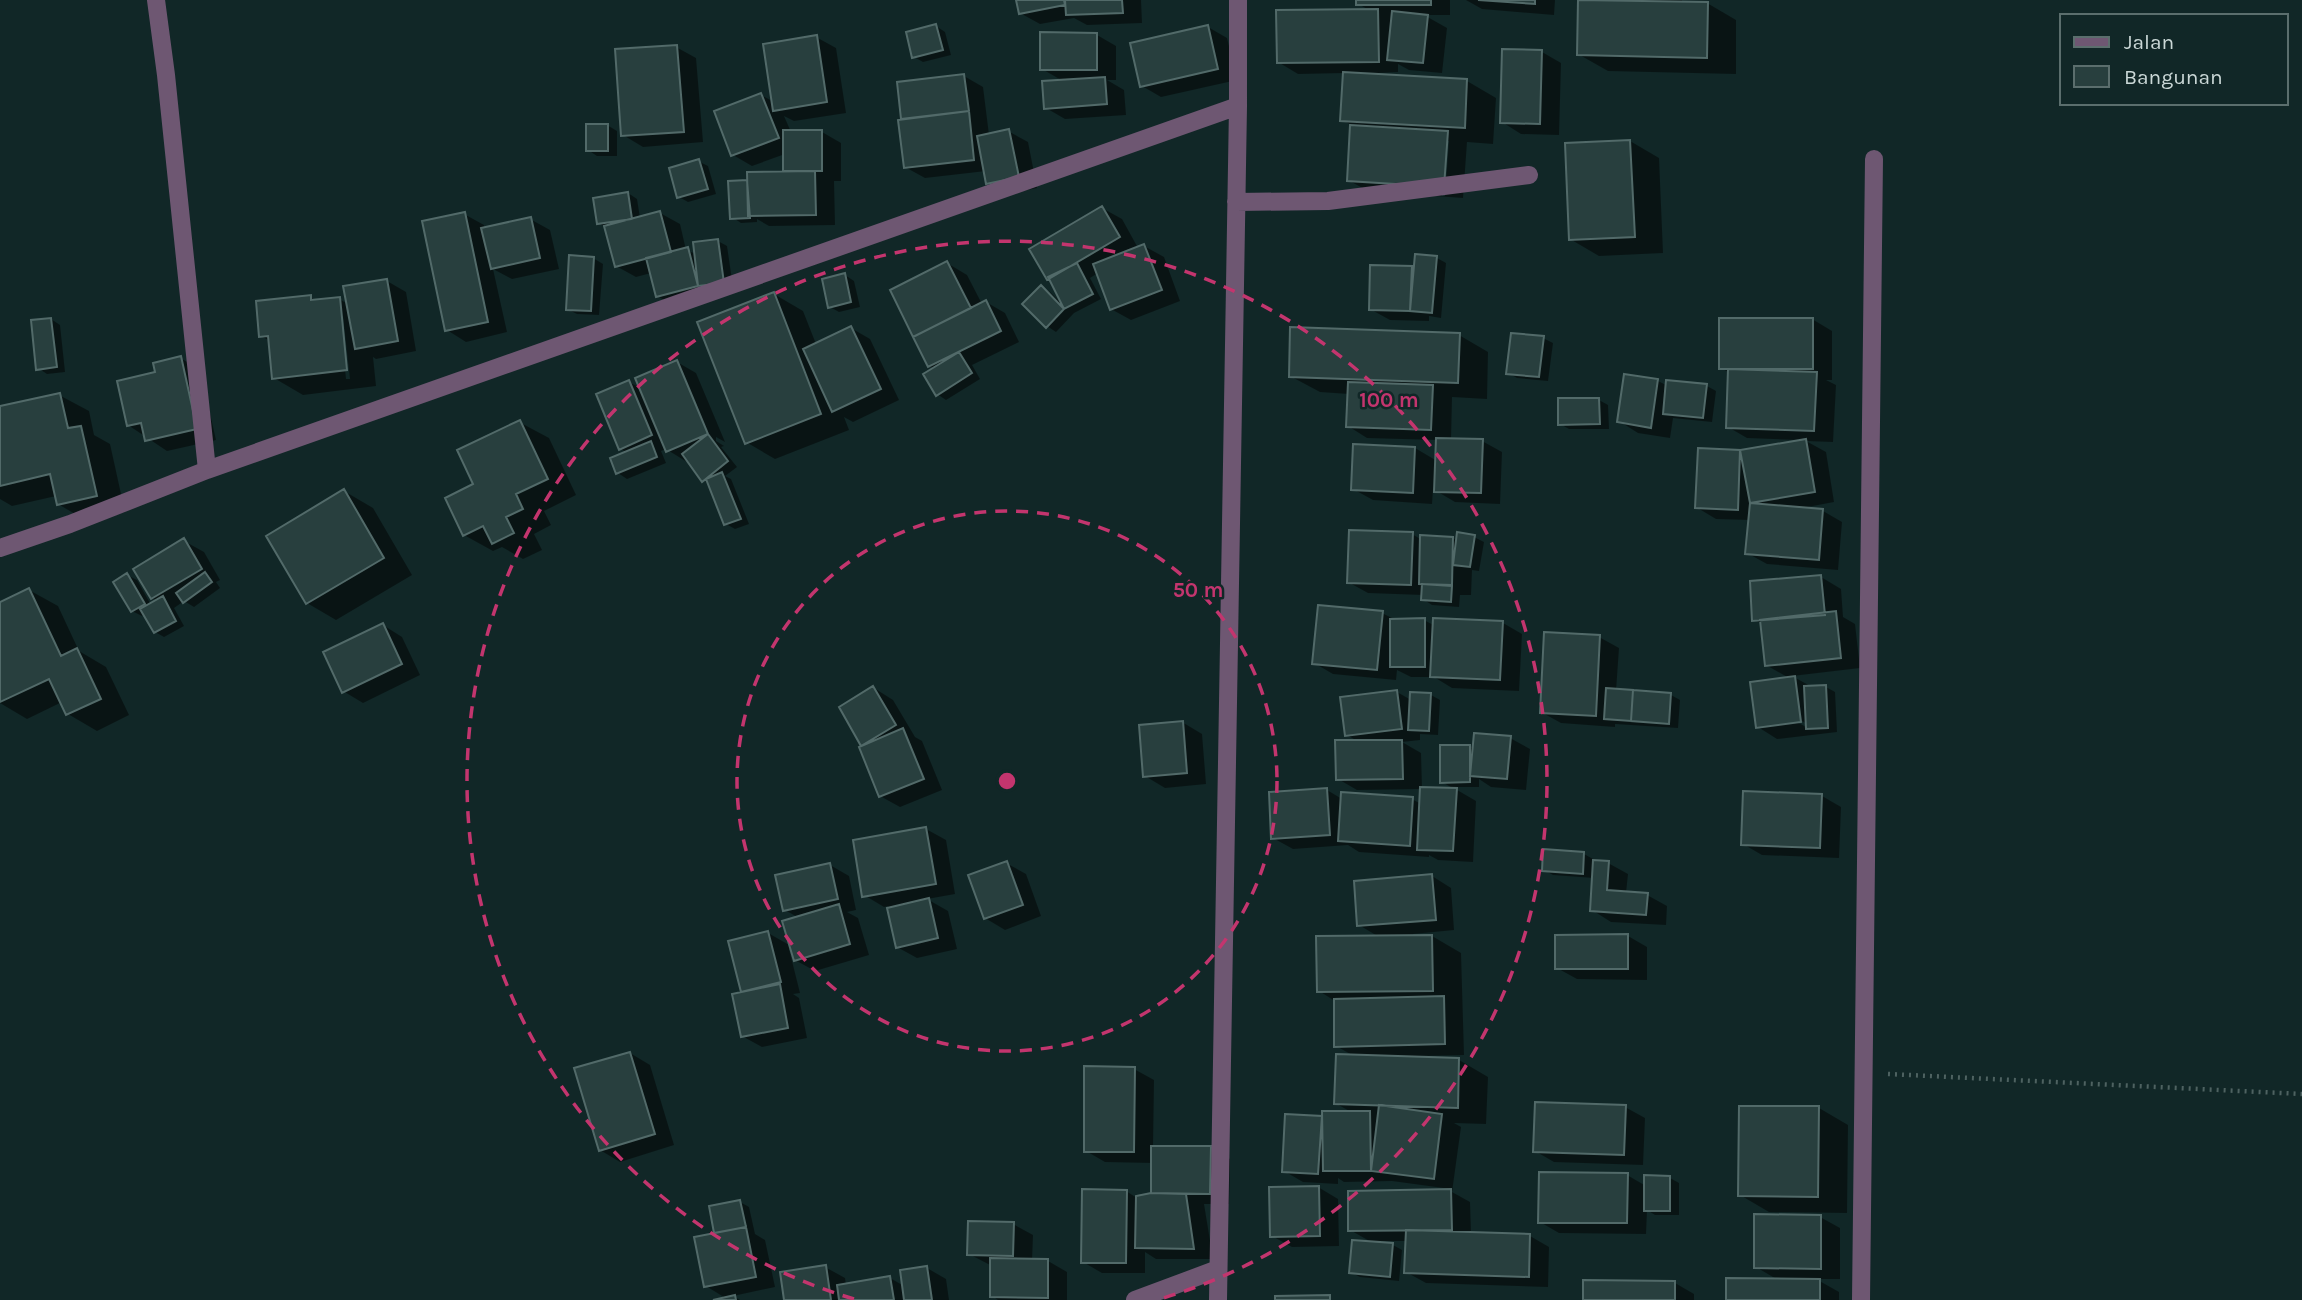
<svg xmlns="http://www.w3.org/2000/svg" width="2302" height="1300" font-family="Karla,sans-serif">
<style>
.shadow{fill:#0007;fill-rule:evenodd}
.building{fill:#283f3e;stroke:#526a69;stroke-width:2}
.lines{fill:none;stroke-linecap:round;stroke-linejoin:round}
.path{stroke:#4e6261;stroke-width:4.5;stroke-dasharray:2 5;stroke-linecap:butt}
.minor{stroke:#6e5772;stroke-width:18}
.ring{fill:none;stroke:#c3356e;stroke-width:3.5;stroke-dasharray:12 9}
.centre{fill:#c3356e;stroke:#112727;stroke-width:3.5}
.ring-label{font-size:21px;text-anchor:middle;font-weight:bold;fill:#c3356e;stroke:#112727;stroke-width:5;stroke-linejoin:round;paint-order:stroke}
</style>
<rect width="100%" height="100%" fill="#112727"/>
<path class="shadow" d="M1018,0h123l1,23 -55,2 -13,-7 -34,6 -20,-11z
M1358,0h92v15h-26l23,13 -5,45 -33,-3 -11,-6v8l-20,1v2l89,6 29,17 -3,46 -26,-2 -4,56 -95,-7 -20,-11 4,-55 -10,-5 3,-47 -47,1 -20,-12 93,-51 -13,-7zM1446,141h3l-4,55h-3z
M1466,0h89l-1,15 -72,-6z
M1627,0h55v3h25l29,17v54l-128,-3 -30,-17 52,-52z
M936,26l9,6 6,23 -28,7 -9,-5z
M1208,27l19,11 10,42 -76,17 -19,-11z
M1097,35l19,11v34h-9l17,10 2,25 -61,4 -19,-11 17,-27 -21,-12z
M816,37l20,11 10,65 -52,8 -10,-5 7,16h31l19,11v38h-7l1,44 -66,1 -12,-7v3l-16,1 -9,-6 -3,-34 20,-1 36,-9v-19l-33,12 -19,-11 28,-60 13,7z
M676,47l20,11 7,84 -60,5 -20,-12z
M1542,52l19,11 -2,72 -38,-1 -19,-12z
M964,76l19,11 6,48 19,-4 20,11 9,46 -29,6 -20,-12 -2,-11 -61,7 -20,-11 -7,-83z
M607,125l10,6v25h-20l-9,-6z
M1630,141l29,17 4,95 -64,3 -29,-17z
M698,161l10,5 8,28 -28,8 -9,-5z
M628,193l9,6 3,19 20,-5 20,11 6,26 10,4 22,-13 9,5 5,34 -55,27 -20,-11 -6,-23 -15,4 -20,-11 -10,-38 -7,-5z
M1102,208l20,11 16,29 6,-2 20,11 16,44 -49,19 -20,-11 -13,-36 -8,5 11,21 -27,14 -18,19 -9,-6 -6,-39 9,5 14,14 -12,-25 -4,-2 -17,-29z
M464,214l20,11 1,4 45,-10 20,11 9,39 -47,10 -19,-10 14,63 -41,10 -19,-12z
M593,258l10,6 -4,51 -22,-1 -10,-5z
M1437,258l9,5 -5,55 -12,-2v5l-39,-1 -20,-11 41,-41 4,2z
M947,263l20,12 15,29 4,-2 19,11 14,29 -47,23 8,14 -34,21 -9,-6 -2,-25 -6,-3z
M845,275l9,6 6,26 -21,5 -9,-5z
M387,281l19,11 10,59 -40,8 -3,-2 3,29 -73,9 -29,-17 -4,-37 -9,-5 49,-39 7,4 22,-2 9,5zM340,316h3l7,63h-4z
M774,294l29,17 13,33 35,-16 19,11 29,61 -46,22 -9,-5 5,13 -74,29 -29,-17z
M51,319l9,6 5,47 -18,2 -9,-6z
M1812,319l20,12v49h-6l10,5 -3,57 -27,-1 20,11 8,50 -32,6 21,3 19,11 -4,48 -71,-6 -20,-11 3,-33 -34,-1 -20,-12 3,-57 42,2 57,-10v-2l-51,-2 -19,-11 2,-54 -9,-5z
M1459,335l29,17 -1,47 -35,-2 -1,43 31,1 20,11 -2,52 -45,-2 -22,-13 -1,15 -59,-4 -20,-11 62,-41 22,13v-21l-70,-2 -19,-12 1,-32 -29,-2 -30,-16z
M1543,338l10,5 -5,38 -31,-3 -9,-5z
M180,358l20,11 16,71 -49,11 -39,-26 29,-51z
M677,362l19,11 29,69 -9,-5v4l8,5 -3,1 16,20 -12,9 6,3 18,45 -14,5 -9,-5 -16,-40 -6,-4 -15,-19 -2,1 -21,-13 -5,2 5,12 -39,16 -9,-6 9,-21 -7,-3 9,-67 13,7z
M1658,381l10,5v-4l39,4 9,5 -4,31 -39,-4 -3,20 -32,-5 -19,-12z
M59,395l30,16 5,24 16,9 15,68 -38,9 -29,-17 -2,-8 -44,10 -12,-7v-91z
M1599,400l9,5 1,24h-40l-9,-5z
M519,422l30,16 27,57 -32,16 7,14 -17,9 8,16 -19,9 -21,-12 -9,4 -29,-16 12,-51z
M344,491l29,17 39,67 -76,45 -29,-17z
M1412,534l10,6 31,-2 5,3 16,-4 10,5 -5,29 -7,-1 -1,25h-11l-1,12 -27,-2 -9,-6v-4l-55,-2 -20,-11z
M184,541l20,11 16,28 -4,2 4,6 -26,19 -10,-6 -10,7 10,18 -20,11 -9,-5 -10,-18 -3,2 -10,-5 -5,-36 10,5 14,25 7,-4 -6,-3z
M1821,577l20,12 2,28 12,7 5,44 -68,8 20,11h14l9,5 2,40 -60,7 -19,-12 31,-49 -23,-13 -4,-41 -8,-5zM1794,717l14,7v4l-15,-8z
M29,590l29,16 21,45 27,16 23,48 -32,16 -29,-17 -6,-12 -35,17 -27,-16v-99z
M1382,613l14,7h28l11,6 68,-3 19,11 -3,57 -67,-3 -18,-11h-23l-14,-7 -1,10 -63,-6 -19,-11z
M383,625l19,12 18,38 -57,28 -20,-12z
M1599,637l20,11 -3,43 55,4 9,5 -2,28 -63,-4v3l-54,-4 -20,-11z
M874,688l19,12 22,37 7,4 20,49 -42,17 -20,-11 -17,-50 -21,-39z
M1397,692l14,8 20,-5 9,5 -2,35 -18,-1v6l-18,2 19,11 1,35 34,2 -14,-8 27,-35 5,2 36,-11 20,11 -4,41 -35,-3 -12,-8v8h-27l24,14 -3,61 -35,-2 -9,-5v2l-70,-5 -11,-7 -55,4 -20,-11 54,-48 15,9h70l9,5 1,-15 -65,1 -19,-11 21,-37 -12,-7z
M1182,722l20,12 4,50 -41,4 -20,-12z
M1822,796l19,11 -2,51 -77,-3 -19,-11z
M926,829l20,11 9,54 -28,5 21,12 9,38 -40,9 -20,-11 -9,-41 -4,1 -20,-12z
M1584,854l9,5v3l15,1 20,11 -2,19 21,2 20,11 -1,19 -55,-3 -19,-12 2,-32 -41,-3 -9,-5z
M1006,863l20,11 15,42 -36,14 -20,-12z
M830,865l19,11 7,34 -9,2 11,6 11,37 -54,16 -20,-11 -3,-12 -3,1 11,44 -7,1 6,4 8,40 -45,9 -20,-11 1,-43 -13,-51 38,-9 23,13 8,-28 -14,-8z
M1432,876l19,12 3,42 -41,4v3l19,-1 29,17 3,102 -45,1v3l40,1 29,17 -2,47 -32,-1 7,4 -9,65 18,10 1,31 59,3 19,11 -1,40 -122,-4 -20,-11 1,-31h-27v3l13,1 9,5 -3,31 -39,-4 -10,-5 23,-29 -23,-13 101,-39v-2l-59,-8 -48,1 -6,-4v6l-35,-2 -19,-11 3,-55 37,2 29,-5 -18,-10 19,-47 -18,-10 -1,-45 -16,-10 60,-54 -20,-12z
M1628,936l19,11v33l-70,-1 -20,-11z
M630,1053l20,12 24,80 -54,17 -20,-12z
M1134,1069l20,11 -1,67 57,1 20,11 -1,45h-25l9,55h-57l-11,-7v21h-43l-19,-11 43,-71 11,7 16,-3v-32l-48,-1 -19,-11z
M1625,1107l20,11 -2,47 -89,-3 -19,-11z
M1819,1108l29,17 -1,88 -78,-1 -29,-17z
M1627,1175l19,11 24,-8 9,5v32h-24l-8,-5 -1,24 -87,-1 -19,-11z
M1318,1187l20,12 1,47 -47,1 -20,-11z
M740,1202l9,5 6,27 10,6 10,47 -42,9 7,4h-19l6,-1 -21,-13 10,-51 -5,-28z
M1820,1217l20,11v51h-24l23,13v8h-111l50,-20 -22,-13z
M1013,1224l20,11 -1,26h16l19,11v28h-69l-6,-4v-30l-23,-12z
M825,1267l20,11 1,7 44,-7 14,8 23,-18 19,11 3,21h-163z
M1675,1283l19,11v6h-109z"/>
<path class="building" d="M1016,0h48l1,5 -46,9z
M1065,0h57l1,13 -57,2z
M1356,0h75v5h-75z
M1478,0h57v4z
M1578,0l130,2 -1,56 -130,-3z
M1378,9l1,53 -102,1 -1,-53z
M1392,11l36,4 -5,48 -36,-3z
M936,24l7,26 -31,8 -6,-26z
M1208,25l10,44 -78,18 -10,-44z
M1040,32l57,1v37h-57z
M817,35l10,67 -54,9 -10,-67z
M677,45l7,87 -63,4 -6,-87z
M1502,49l40,1 -2,74 -40,-1z
M1343,72l124,7 -2,49 -125,-7z
M964,74l5,37 -68,8 -4,-37z
M1105,77l2,27 -63,5 -2,-28z
M761,93l18,45 -48,18 -17,-45z
M969,111l5,49 -70,8 -6,-48z
M586,124h22v27h-22z
M1350,125l98,6 -4,56 -97,-6z
M1009,129l10,48 -33,7 -9,-48z
M783,130h39v41h-39z
M1630,140l5,97 -66,3 -4,-97z
M699,159l9,30 -31,9 -8,-30z
M815,171l1,44 -68,1 -1,-44z
M747,180l3,38 -20,1 -2,-38z
M628,192l4,27 -35,5 -4,-26z
M1102,206l18,31 -73,43 -18,-31z
M660,211l11,41 -56,15 -11,-41z
M465,212l23,110 -43,9 -23,-110z
M531,217l9,41 -49,11 -10,-41z
M718,239l6,44 -26,3 -5,-44z
M1144,244l18,46 -52,20 -17,-46z
M688,247l10,39 -42,11 -10,-39z
M1415,254l22,2 -5,57 -22,-2z
M569,255l25,2 -3,54 -25,-1z
M947,261l24,47 -58,29 -23,-47z
M1077,263l16,31 -29,15 -16,-32z
M1370,265l42,1 -2,45 -41,-1z
M845,273l6,29 -23,6 -6,-29z
M387,279l11,62 -43,8 -12,-63z
M1041,285l23,24 -18,19 -24,-24z
M774,292l47,122 -76,30 -48,-122z
M311,295v5l29,-3 7,73 -75,9 -4,-43 -9,1 -3,-36z
M986,300l15,31 -73,36 -15,-30z
M51,318l6,49 -21,3 -5,-50z
M1719,318h94v51h-94z
M851,326l30,63 -49,23 -29,-63z
M1290,327l170,6 -2,50 -169,-6z
M1511,333l33,3 -5,41 -33,-3z
M959,352l13,21 -36,23 -13,-22z
M181,356l16,73 -52,12 -4,-18 -14,3 -10,-45 38,-9 -2,-9z
M677,360l31,74 -42,18 -31,-74z
M1728,369l89,3 -3,59 -88,-3z
M1624,374l34,5 -7,49 -34,-6z
M629,380l23,55 -33,15 -23,-56z
M1666,380l41,4 -4,34 -40,-4z
M1348,382l85,3 -2,45 -85,-3z
M60,393l8,35 13,-2 16,70 -40,9 -7,-31 -50,12v-80z
M1558,398h41l1,26 -42,1z
M520,420l28,59 -32,15 7,15 -17,8 8,16 -22,11 -9,-18 -20,10 -18,-38 28,-14 -16,-34z
M708,434l20,27 -26,21 -20,-28z
M1436,438l47,1 -2,54 -47,-1z
M1806,439l9,53 -65,11 -10,-53z
M651,441l6,16 -41,17 -6,-16z
M1353,444l62,3 -2,46 -62,-3z
M1698,448l42,2 -2,60 -43,-2z
M722,472l19,47 -17,6 -18,-46z
M344,489l40,69 -78,46 -40,-68z
M1750,503l73,6 -4,51 -74,-6z
M1349,530l64,2 -2,53 -64,-2z
M1457,532l18,3 -5,32 -17,-2z
M1420,535l33,2 -1,48 -33,-1z
M184,538l18,31 -51,30 -18,-30z
M205,572l7,10 -29,21 -7,-10z
M127,573l18,31 -14,8 -18,-30z
M1821,575l4,40 -73,6 -2,-40z
M1422,584l30,2 -1,16 -30,-2z
M29,588l32,68 16,-8 24,51 -35,16 -17,-36 -49,23v-100z
M163,596l13,25 -22,12 -14,-24z
M1318,605l65,6 -6,59 -65,-6z
M1836,611l5,47 -76,8 -5,-46z
M1425,618v49h-35v-48z
M1433,618l70,3 -3,59 -70,-3z
M383,623l19,41 -60,29 -19,-41z
M1544,632l56,3 -4,81 -56,-3z
M1795,676l6,46 -45,6 -6,-46z
M1826,685l2,43 -22,1 -2,-43z
M873,686l23,39 -35,21 -22,-39z
M1606,688l27,2 -2,31 -27,-2z
M1397,690l5,39 -57,7 -5,-39z
M1633,690l38,3 -2,31 -38,-3z
M1410,692l21,1 -2,38 -21,-1z
M1183,721l4,52 -44,4 -4,-52z
M903,728l21,51 -45,18 -20,-50z
M1474,733l37,3 -4,43 -37,-3z
M1335,740h67l1,39 -67,1z
M1440,745h30v37l-30,1z
M1420,787l37,1 -4,63 -36,-1z
M1327,788l3,47 -59,4 -2,-47z
M1743,791l79,3 -2,54 -79,-3z
M1341,792l72,5 -3,49 -72,-5z
M926,827l10,57 -74,13 -9,-57z
M1543,849l41,3 -1,22 -41,-3z
M1593,860l16,1 -2,29 41,3 -2,22 -56,-4z
M1007,861l16,44 -39,14 -16,-44z
M830,863l8,36 -55,12 -8,-36z
M1432,874l4,46 -79,6 -3,-45z
M929,898l9,40 -42,10 -9,-40z
M839,904l11,40 -56,17 -12,-40z
M768,931l13,51 -40,10 -13,-51z
M1628,934v35h-73v-34z
M1432,935l1,56 -116,1 -1,-56z
M780,984l8,44 -47,9 -9,-43z
M1444,996l1,48 -111,3v-48z
M630,1052l25,82 -56,17 -25,-83z
M1336,1054l123,4 -1,50 -124,-4z
M1084,1066l51,1 -1,85h-50z
M1535,1102l91,3 -2,50 -91,-3z
M1379,1105l63,9 -8,65 -63,-8z
M1739,1106h80l-1,91 -80,-1z
M1322,1111h48l1,60h-48z
M1285,1114l37,2 -4,58 -36,-2z
M1151,1146h60l-1,48 -59,-1z
M1539,1172l89,1 -1,50h-89z
M1644,1175l26,1v35h-26z
M1319,1186l1,50 -50,1 -1,-50z
M1082,1189l45,1 -1,73h-45z
M1451,1189l1,41 -104,1v-40z
M1151,1193l35,1 8,55 -59,-1 1,-52z
M740,1200l6,27 -32,6 -5,-27z
M1754,1214l67,1v54l-67,-1z
M968,1221l46,1 -1,34 -46,-1z
M746,1227l10,50 -52,10 -10,-50z
M1406,1230l124,4 -1,43 -125,-4z
M1352,1240l41,3 -3,34 -41,-4z
M990,1258l58,1v39l-58,-1z
M826,1265l5,35h-47l-4,-28z
M927,1266l5,34h-28l-4,-30z
M890,1276l4,24h-55l-2,-15z
M1726,1278l94,1v21h-94z
M1583,1280l92,1v19h-92z
M735,1295l1,5h-23z
M1330,1295v5h-55v-4z"/>
<g class="lines">
<path class="path" d="M1888,1074l414,20"/>
<path class="minor" d="M156,0l10,75 41,395
M1236,202l92,-1 201,-26
M0,548l70,-24 137,-54 1031,-364
M1135,1300l83,-31
M1218,1300l20,-1194v-106
M1861,1300l13,-1141"/>
</g>
<g class="ring">
<circle cx="1007" cy="781" r="270"/>
<path d="M854 1299A540 540 0 1 1 1160 1299"/>
</g>
<circle cx="1007" cy="781" r="10" class="centre"/>
<g class="ring-label">
<text x="1389" y="407">100 m</text>
<text x="1198" y="597">50 m</text>
</g>
<rect x="2060" y="14" width="228" height="91" fill="#112727" stroke="#5b6e6d" stroke-width="2"/>
<rect x="2074" y="37" width="35" height="10" fill="#6e5772" stroke="#5b6e6d" stroke-width="2"/>
<text x="2124" y="49" font-size="21" fill="#cbd8d7">Jalan</text>
<rect x="2074" y="66" width="35" height="21" fill="#283f3e" stroke="#5b6e6d" stroke-width="2"/>
<text x="2124" y="84" font-size="21" fill="#cbd8d7">Bangunan</text>
</svg>
